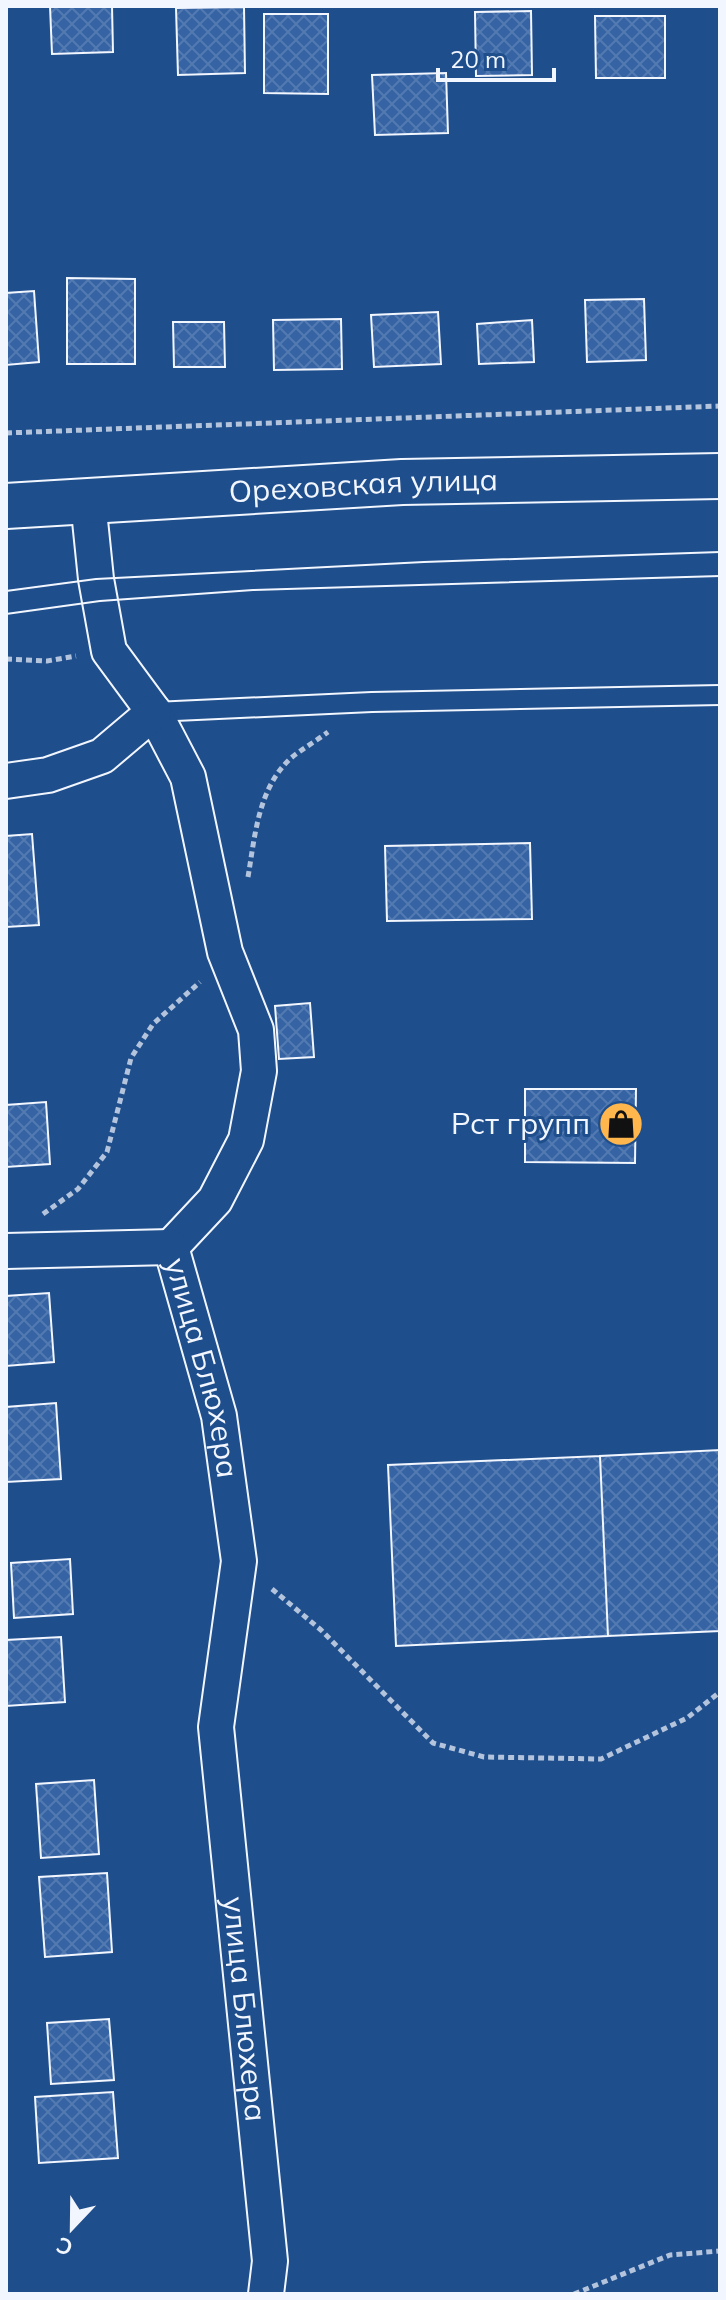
<svg xmlns="http://www.w3.org/2000/svg" width="726" height="2300" font-family="Mulish,sans-serif">
<style>
.building{fill:url(#building-cross-hatch);stroke:#f2f6ff;stroke-width:2}
.lines{fill:none;stroke-linecap:round;stroke-linejoin:round}
.service-casing{stroke:#f2f6ff;stroke-width:22}
.minor-casing{stroke:#f2f6ff;stroke-width:38}
.primary-casing{stroke:#f2f6ff;stroke-width:48}
.path{stroke:#b3c4dc;stroke-width:5;stroke-dasharray:6 4;stroke-linecap:butt}
.service{stroke:#1f4e8c;stroke-width:18}
.minor{stroke:#1f4e8c;stroke-width:34}
.primary{stroke:#1f4e8c;stroke-width:44}
.tram{stroke:#f2f6ff;stroke-width:2}
.labels{text-anchor:middle;stroke-width:6;stroke-linejoin:round;paint-order:stroke}
.street-label{font-size:30px;fill:#f2f6ff;stroke:#1f4e8c}
.poi-label{font-size:30px;fill:#f2f6ff;stroke:#1f4e8c;text-anchor:end}
</style>
<defs>
<pattern id="building-cross-hatch" width="8" height="8" patternUnits="userSpaceOnUse" patternTransform="scale(2)"><rect width="8" height="8" fill="#3563a3"/><path d="M0 0l8 8M0 8l8-8" fill="none" stroke="#537ab1"/></pattern>
</defs>
<rect width="100%" height="100%" fill="#1f4e8c"/>
<path class="building" d="M50,6h62l1,46 -61,2z
M244,7l1,66 -67,2 -2,-67z
M531,11l1,64 -56,1 -1,-64z
M264,14h64v80l-64,-1z
M595,16h70v62h-69z
M446,73l2,60 -73,2 -3,-60z
M67,278l68,1v85h-68z
M34,291l5,71 -33,3v-72z
M644,299l2,61 -59,2 -2,-62z
M438,312l3,52 -67,3 -3,-52z
M341,319l1,50 -68,1 -1,-50z
M532,320l2,42 -55,2 -2,-40z
M173,322h51l1,45h-51z
M32,834l7,91 -33,2v-91z
M530,843l2,76 -145,2 -2,-75z
M310,1003l4,54 -35,2 -4,-53z
M525,1089h111l-1,74 -110,-1z
M46,1102l4,62 -44,3v-62z
M49,1293l5,69 -48,4v-70z
M56,1403l5,76 -55,3v-75z
M720,1450v181l-112,5 -8,-180z
M600,1456l8,180 -212,10 -8,-181z
M70,1559l3,55 -59,4 -3,-55z
M61,1637l4,65 -59,4v-66z
M94,1780l5,74 -58,4 -5,-74z
M107,1873l5,79 -67,5 -6,-80z
M109,2019l5,61 -63,4 -4,-61z
M113,2092l5,66 -79,5 -4,-66z"/>
<g class="lines">
<g class="service-casing">
<path id="service" d="M154,712l218,-10 348,-7"/>
</g>
<g class="minor-casing">
<g id="minor">
<path id="s1" d="M88,501l8,78 13,72 45,61 34,65 37,175 31,78 3,41 -13,69 -31,60 -44,47 48,169 20,145 -23,166 54,534 -4,33"/>
<path d="M6,781l42,-6 54,-19 52,-44"/>
<path d="M6,1251l165,-4"/>
</g>
</g>
<g class="primary-casing">
<g id="primary">
<path id="s2" d="M6,506l396,-24 318,-6"/>
</g>
</g>
<path class="path" d="M6,433l714,-27
M6,659l41,2 29,-5
M248,877c7,-41 10,-89 43,-119 11,-9 25,-17 37,-26
M43,1214l35,-25 29,-37 24,-94 22,-34 47,-42
M272,1589l49,41 112,113 51,14 117,2 86,-41 33,-26
M574,2294l96,-39 50,-4"/>
<use href="#service" class="service"/>
<use href="#minor" class="minor"/>
<use href="#primary" class="primary"/>
<path class="tram" d="M6,591l90,-12 328,-17 296,-10
M6,614l94,-13 153,-11 467,-14"/>
</g>
<defs>
<g id="shop-disc" transform="scale(2.3)"><circle r="9.5" fill="#ffb74d" stroke="#1f4e8c"/><path d="M-5-2.5h2.3a2.7 3.5 0 0 1 5.4 0H5L5.5 6h-11ZM-1.5-2.5h3a1.5 2.3 0 0 0-3 0Z" fill="#111"/></g>
</defs>
<g fill-rule="evenodd">
<use href="#shop-disc" x="621" y="1124"/>
</g>
<g class="labels">
<g class="street-label">
<text dy="10" stroke="none"><textPath href="#s2" startOffset="358">Ореховская улица</textPath></text>
<text dy="10" stroke="none"><textPath href="#s1" startOffset="932">улица Блюхера</textPath></text>
<text dy="10" stroke="none"><textPath href="#s1" startOffset="1580">улица Блюхера</textPath></text>
</g>
<g class="poi-label">
<text x="590" y="1134">Рст групп</text>
</g>
</g>
<rect width="726" height="2300" fill="none" stroke="#f2f6ff" stroke-width="16"/>
<g transform="translate(72 2228) rotate(202)" stroke="#1f4e8c" stroke-width="6" paint-order="stroke">
<path d="M0-6L14 30L0 20L-14 30Z" fill="#f2f6ff"/>
<text y="-12" font-size="22" font-weight="bold" text-anchor="middle" fill="#f2f6ff">С</text>
</g>
<path d="M438 68v12h116v-12" fill="none" stroke="#f2f6ff" stroke-width="4"/>
<text x="450" y="68" font-size="24" fill="#f2f6ff" stroke="#1f4e8c" stroke-width="6" paint-order="stroke">20 m</text>
</svg>
